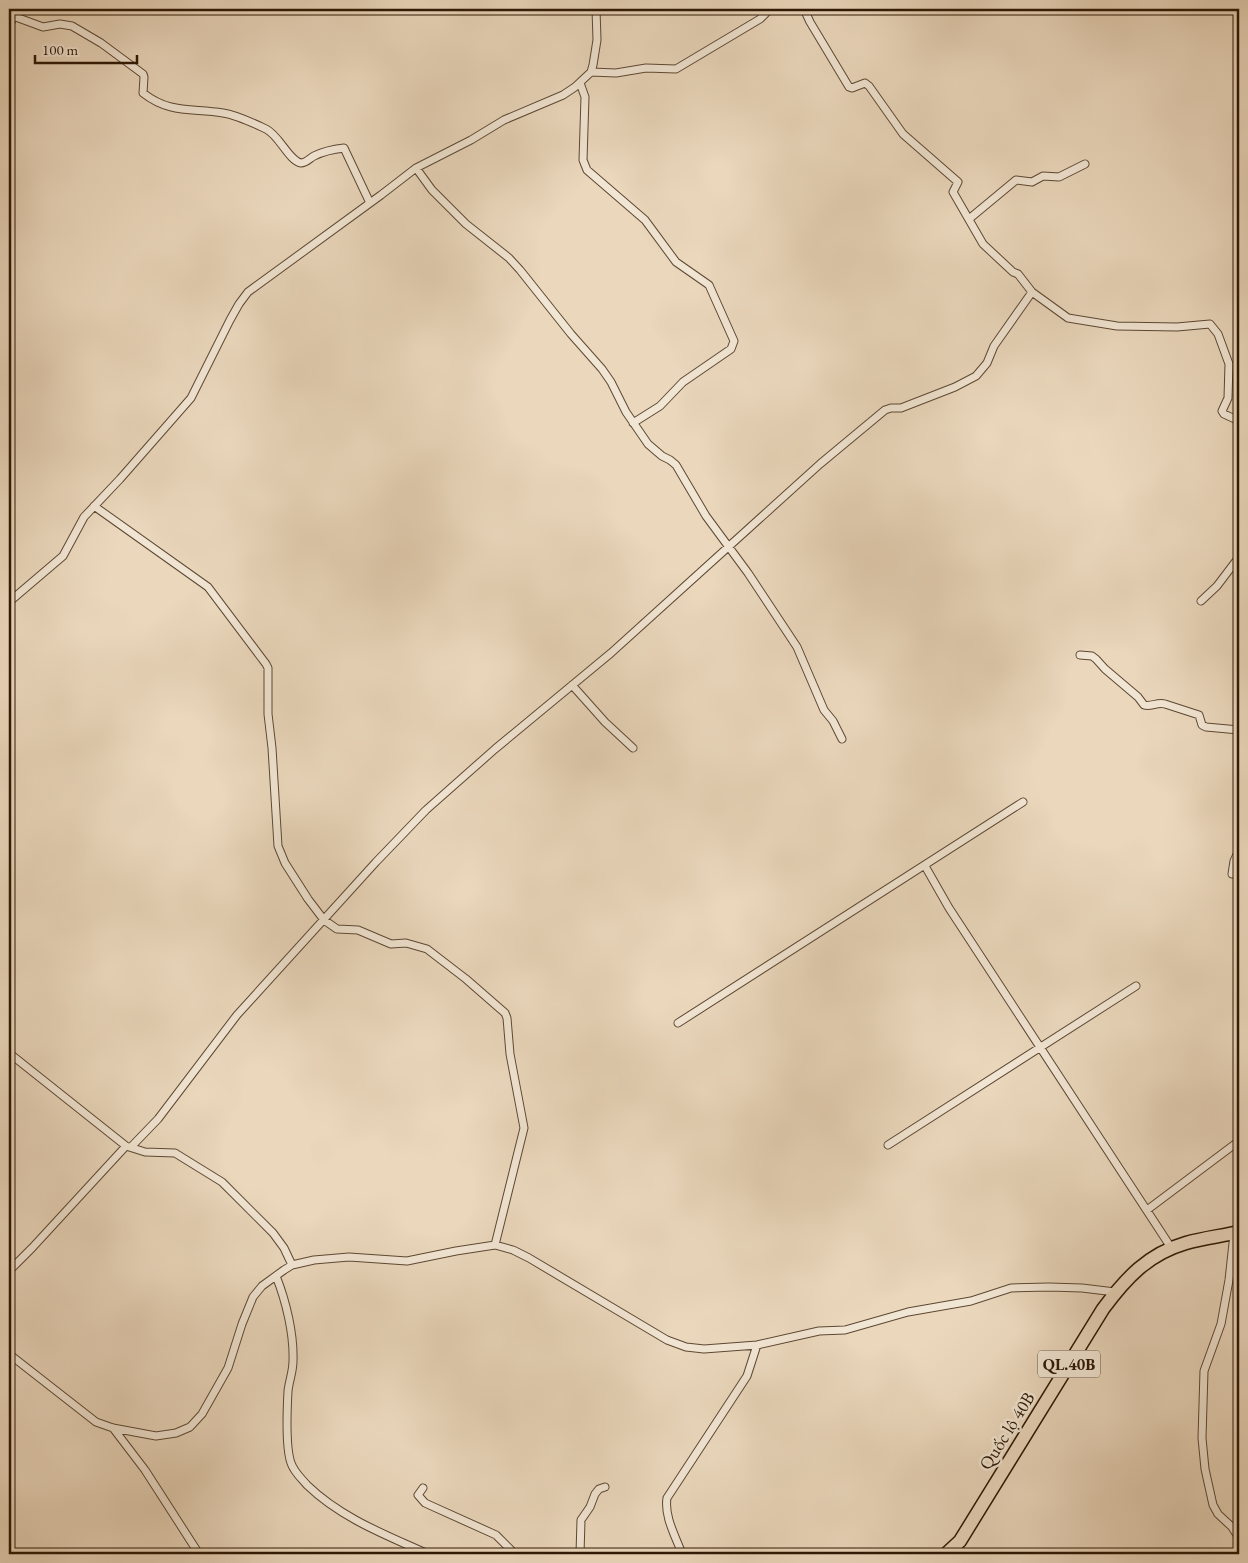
<svg xmlns="http://www.w3.org/2000/svg" width="1248" height="1563" font-family="'EB Garamond',serif">
<style>
.lines{fill:none;stroke-linecap:round;stroke-linejoin:round}
.street-casing{stroke:#5d4833;stroke-width:9}
.highway-casing{stroke:#2e1805;stroke-width:15}
.street{stroke:#f1e5d3;stroke-width:7}
.highway{stroke:#ead7bc;stroke-width:12}
.labels{text-anchor:middle;stroke-width:5;stroke-linejoin:round;paint-order:stroke}
.shield{fill:#f1e5d3;stroke:#685643;stroke-width:1}
.shield-label{font-size:16px;font-weight:bold;fill:#2e1805}
.street-label{font-size:18px;fill:#2e1805;stroke:#f1e5d3}
</style>
<rect width="100%" height="100%" fill="#ead7bc"/>
<filter id="stains"><feTurbulence type="fractalNoise" baseFrequency=".004" numOctaves="4"/><feColorMatrix values="0 0 0 0 .2 0 0 0 0 .09 0 0 0 0 .02 0 0 0 .5 -.17"/></filter>
<radialGradient id="worn" r=".72"><stop offset=".6" stop-color="#630" stop-opacity="0"/><stop offset="1" stop-color="#630" stop-opacity=".3"/></radialGradient>
<g class="lines">
<g class="street-casing">
<path id="street" d="M804,9l6,13 39,65 3,1 13,-5 4,3 34,48 55,48 -5,10 30,52 30,28 5,2 14,18 36,26 49,8 60,1 33,-3 8,10 11,30 -1,34 -6,13 2,3 15,7
M13,16l30,11 17,-3 12,2 29,17 42,31 1,3 -1,16c27,21 48,15 80,20 14,2 30,10 43,16 13,6 23,32 35,34 5,0 9,-5 13,-7 8,-4 21,-7 30,-8l26,55
M9,29l6,-20
M591,72l25,1 30,-5 30,1 84,-50 10,-10
M580,83l5,14 -2,63 4,10 58,50 31,42 33,23 25,56 -3,8 -48,33 -23,24 -27,17
M416,168l16,22 34,34 43,34 11,12 51,64 31,35 9,13 15,30 22,32 14,12 8,4 6,5 30,51 42,57 49,74 27,63 9,11 9,18
M969,219l47,-39 16,2 11,-6 16,1 26,-13
M94,506l114,81 58,77 2,4v46l4,34 6,98 7,17 23,36 16,21 13,9 21,1 33,14 15,-1 21,6 39,30 39,34 2,5 3,36 14,74 -29,117
M1201,601l16,-15 22,-29
M9,602l54,-46 21,-39 36,-38 71,-81 39,-78 9,-16 9,-12 133,-97 35,-27 55,-28 33,-20 59,-25 12,-8 16,-15 2,-7 4,-25 -1,-31
M1080,655l12,1 4,3 9,10 33,28 6,8c7,2 13,-3 21,-1l34,11 3,10 4,2 33,3
M572,685l33,37 28,26
M925,866l24,42 223,341
M1232,874l2,-13 5,-11
M678,1023l345,-221
M9,1053l117,93 19,6 30,1 47,29 51,51 11,15 8,17
M888,1145l248,-159
M131,1147l27,-28 79,-104 139,-153 50,-52 69,-61 116,-96 209,-189 65,-54 6,-2h10l54,-21 21,-11 11,-13 7,-17 38,-54
M1147,1210l92,-69
M1234,1234l-5,46 -8,44 -17,47 -2,67 3,31 8,36 5,9 14,13 7,11
M9,1271l23,-23 94,-102
M276,1276c10,25 18,58 17,85 0,11 -4,20 -5,30 -1,19 -3,55 3,72 3,9 10,15 16,22 34,33 79,50 121,69
M9,1354l87,68 17,6 43,8 20,-3 14,-6 12,-13 26,-46 14,-44 11,-27 9,-11 22,-16 8,-5 22,-5 35,-3 58,4 49,-10 39,-6 18,5 16,8 138,82 19,7 18,2 53,-4 62,-14 26,-1 63,-18 63,-11 40,-13 38,-1 33,1 33,4
M113,1428l32,42 54,84
M423,1488l-5,7 7,8 71,32 19,19
M580,1554l1,-34 9,-13 5,-13 4,-5 6,-2
M682,1554c-6,-17 -18,-37 -15,-56l80,-122 10,-31
M1233,1554l6,-3"/>
</g>
<g class="highway-casing">
<path id="highway" d="M946,1554l14,-13 143,-232c23,-31 45,-55 83,-66 17,-5 36,-7 53,-11"/>
</g>
<use href="#street" class="street"/>
<use href="#highway" class="highway"/>
</g>
<g class="labels">
<rect class="shield" x="1038" y="1350.5" width="62" height="27" rx="4"/>
<g class="shield-label">
<text x="1069" y="1370">QL.40B</text>
</g>
<g class="street-label">
<text transform="translate(1007 1431) rotate(-58)" y="6">Quốc lộ 40B</text>
</g>
</g>
<rect width="1248" height="1563" fill="none" stroke="#ead7bc" stroke-width="30"/>
<rect x="10" y="10" width="1228" height="1543" fill="none" stroke="#2e1805" stroke-width="2.5"/>
<rect x="15" y="15" width="1218" height="1533" fill="none" stroke="#2e1805"/>
<path d="M35 55v8h102v-8" fill="none" stroke="#2e1805" stroke-width="2.5"/>
<text x="42" y="55" font-size="15" fill="#2e1805" stroke="#f1e5d3" stroke-width="4" paint-order="stroke">100 m</text>
<rect width="100%" height="100%" filter="url(#stains)"/>
<rect width="100%" height="100%" fill="url(#worn)"/>
</svg>
